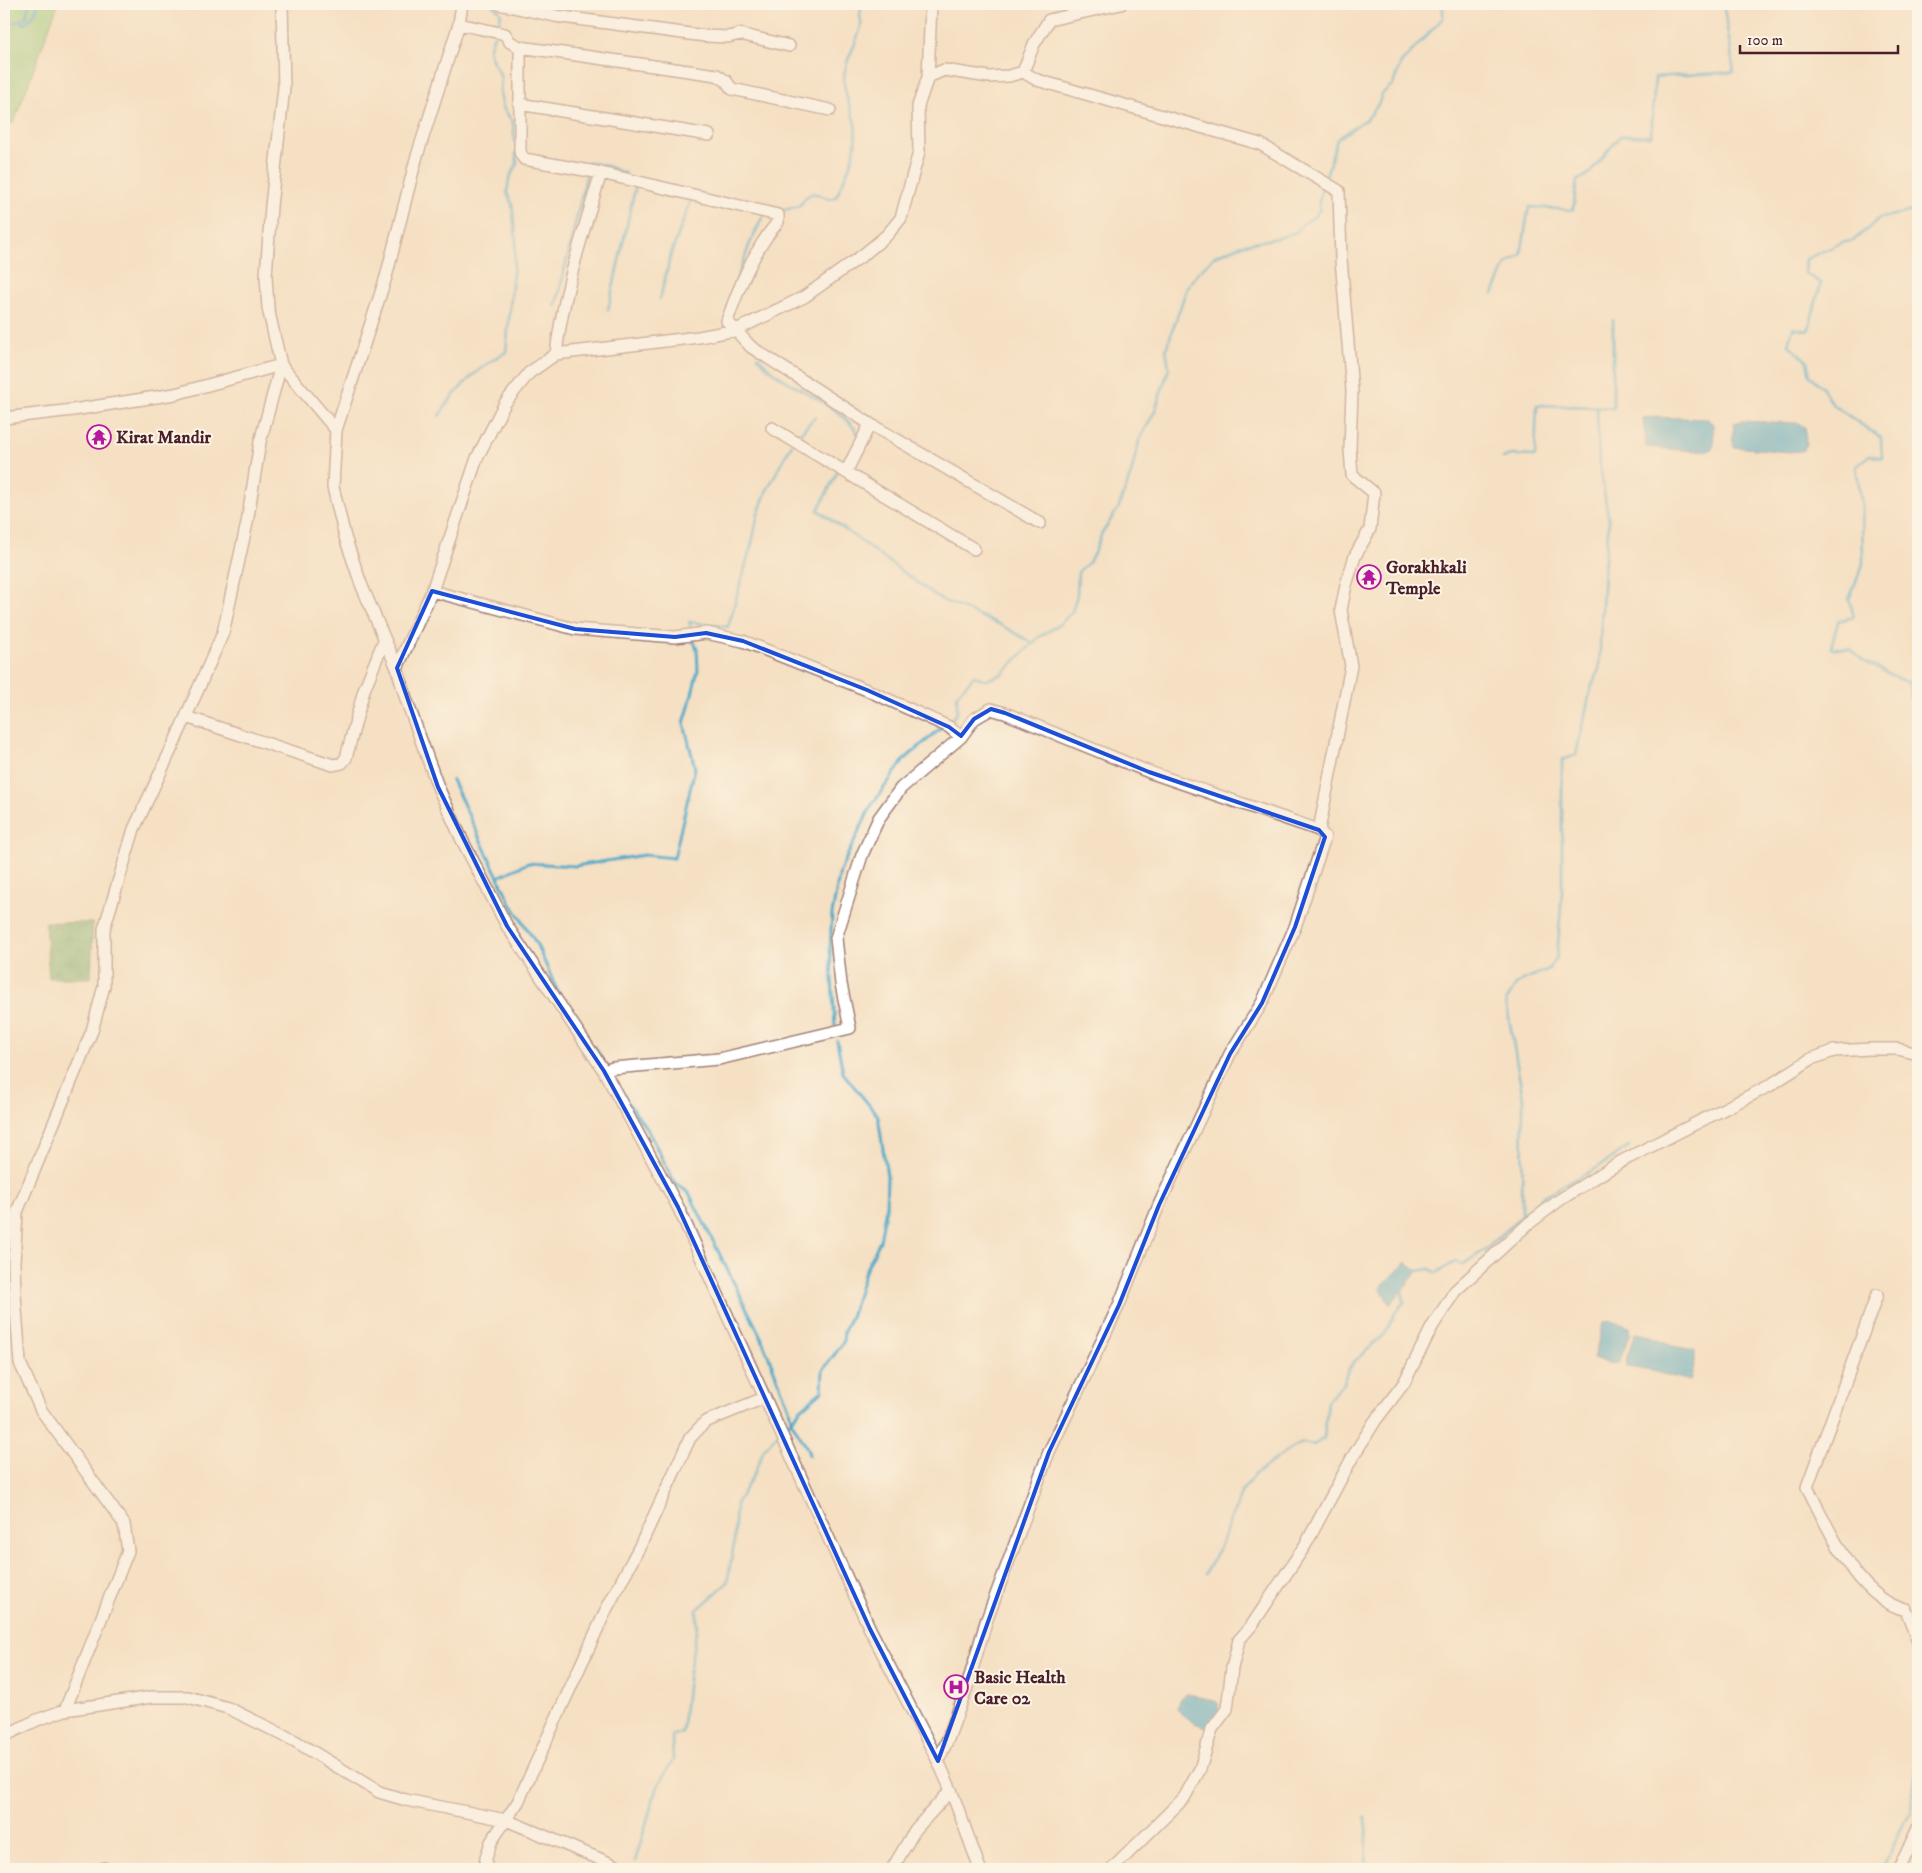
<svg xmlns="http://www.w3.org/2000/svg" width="1922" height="1873" font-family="'IM FELL DW Pica',serif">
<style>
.grass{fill:#95cd7f;stroke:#707655}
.forest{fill:url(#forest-crowns);stroke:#61684c}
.water{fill:#4ba9c9;stroke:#4a647a}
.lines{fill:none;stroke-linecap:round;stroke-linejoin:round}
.stream{stroke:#4ba9c9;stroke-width:3}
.minor-casing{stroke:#a08077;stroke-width:14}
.minor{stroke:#fff;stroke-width:11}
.marked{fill:none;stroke:#1d4ed8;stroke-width:4;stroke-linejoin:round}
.labels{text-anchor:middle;stroke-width:4;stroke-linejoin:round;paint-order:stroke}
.poi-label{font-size:18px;font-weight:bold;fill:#4a1f2b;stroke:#fcf5e5;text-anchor:start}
</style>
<defs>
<pattern id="forest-crowns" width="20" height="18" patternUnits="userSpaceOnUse" patternTransform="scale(1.25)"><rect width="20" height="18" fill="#78b06e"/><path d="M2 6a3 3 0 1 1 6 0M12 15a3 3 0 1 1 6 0" fill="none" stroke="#648f5b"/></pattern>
</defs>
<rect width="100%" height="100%" fill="#fcf5e5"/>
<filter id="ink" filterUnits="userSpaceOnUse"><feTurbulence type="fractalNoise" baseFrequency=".02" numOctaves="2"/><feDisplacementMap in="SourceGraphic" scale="10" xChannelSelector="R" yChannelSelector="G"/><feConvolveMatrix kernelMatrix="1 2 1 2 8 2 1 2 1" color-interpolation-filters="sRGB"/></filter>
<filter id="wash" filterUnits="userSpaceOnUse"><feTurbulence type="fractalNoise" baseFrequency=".0096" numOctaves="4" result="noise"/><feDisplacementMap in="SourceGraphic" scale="20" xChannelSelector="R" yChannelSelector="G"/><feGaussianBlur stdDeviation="1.12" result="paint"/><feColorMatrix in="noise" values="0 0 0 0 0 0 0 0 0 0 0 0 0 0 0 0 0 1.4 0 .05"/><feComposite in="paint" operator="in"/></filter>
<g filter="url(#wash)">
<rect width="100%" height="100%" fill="#f5e0c3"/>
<path class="grass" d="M4,4h54l-44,118 -10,5z"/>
<path class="forest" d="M45,922l48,1 -2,55h-42z"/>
<path class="water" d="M1653,417l55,2 5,5 1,20 -3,6 -19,1 -46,-4 -3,-29z
M1741,421l57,2 7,4 1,17 -3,7 -15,1 -54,-5 -2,-9 2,-15z
M1406,1262l12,9 -28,34 -10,-17z
M1611,1321l18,6 2,6 -13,31 -12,-1 -12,-5 9,-36z
M1636,1333l12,2 24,11 23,4v12l-5,19 -38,-10 -25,-4 -1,-8z
M1186,1693l32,9 1,9 -9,17c-14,-4 -25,-7 -33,-20l4,-10z"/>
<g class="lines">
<path class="stream" d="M490,4c14,7 12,11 7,25
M19,21l7,-4 3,-13
M4,31l7,-8 8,-2 6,3 9,-9 4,-11
M494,35l-5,14 2,8 10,20 -1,14 3,17 10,14 2,20
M588,167l1,-5 18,4 19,8
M1918,210l-38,8 -27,23 -10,1 -37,17 -1,14 16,10 -13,48 -15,-3 -5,16 19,17 3,15 12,11 11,18 48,33 1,20 -13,-3 -13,12 6,39 1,58 -14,35 5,18 -16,4 -7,27 19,1 13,12 45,22 10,56
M779,211l20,-5 7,-9 7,-4 17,6 6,-2c11,-25 23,-44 19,-73 -3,-14 -11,-29 -11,-44 0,-20 13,-35 17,-54 1,-4 -1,-8 -1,-11 0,-4 2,-8 3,-11
M1493,294l13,-30 15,-9 8,-48 44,3 4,-29 13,-8 30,-37h31l4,-59 79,-5 -10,-64 2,-4
M731,296l19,-53 14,-29
M660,299l11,-45 21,-57
M556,306l31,-133
M608,310l28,-126
M758,357c28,34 77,40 102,79
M439,416c16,-26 40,-49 67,-64l10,-111 -4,-37 -5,-11 2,-14 8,-15 -1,-11
M795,439l20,-22
M1503,458l8,-3 24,1 2,-51 60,2
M842,466l7,-12
M838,471l-20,39 122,89 61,26 33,19
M691,628l-2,-6 39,5 24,-84 6,-29 9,-24 25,-46
M1908,683l10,-12
M951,720l6,-7v-18l17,-19 12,4 16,-6 37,-37 21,-13 12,-12 5,-17 1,-23 11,-10 6,-11 7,-18 16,-24 13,-35 8,-33 16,-30 14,-43 -3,-19 21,-61 10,-14 18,-18 30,-12 33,-6 18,-6 7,-8 11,-7 6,-8 -1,-9 18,-61 31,-21 11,-15 3,-9 11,-10 8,-21 42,-45v-14
M452,780l58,122 26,41 23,51
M498,877l30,-14 47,3 69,-11 30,3 21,-90 -11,-45 4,-13 10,-40 -1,-21 -5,-12
M835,1026l-5,-78 2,-34 8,-43 31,-65 33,-46 37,-32
M595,1047l11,18
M626,1100l21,29 28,54 14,10 72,144 28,71 2,13 16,27 2,7
M1522,1217l1,-118 -17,-98 10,-16 9,-6 24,-10 8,-12 5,-64v-133l14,-5 15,-67 8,-19 5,-101 5,-46 -10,-61 -2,-54 16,1v-88
M1418,1271l12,-2 6,4 20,-12 6,4 24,-16 59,-54 52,-27 32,-22
M788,1424l12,-14 22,-19 1,-21 20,-27 1,-12 8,-17 13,-43 15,-30 6,-34 1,-31 -9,-60 -35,-43 -6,-32
M1206,1573l13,-24 23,-58 12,-16 33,-24 15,-8 12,2 10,-7 4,-37 15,-18 5,-13 6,-8 31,-28 11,-23 8,-9 -2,-12
M1365,1817l2,22 -1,30
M635,1861l22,-74 16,-27 -1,-24 10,-4 6,-53 9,-53v-16l30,-27 7,-39 2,-40 18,-30 10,-25 14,-15
M1881,1869l28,-57 9,-57"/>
</g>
</g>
<g filter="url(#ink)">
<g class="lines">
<g class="minor-casing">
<path id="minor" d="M282,4l2,83 -13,119 -5,70 2,32 13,57 55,65 -3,57 12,50 16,47 36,84 9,31 32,88 24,53 45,86 97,145 74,136 192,422 68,132 13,29 29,79
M499,4l56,12 150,20 23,1 12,-3 49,12
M459,24l46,10 5,8 10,5 197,28 9,6 6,8 98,21
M520,47v105l4,7 77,14 177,42v7c-24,27 -39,65 -51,99l24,26 119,77 170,99
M928,77l3,-73
M519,104l190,31
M556,354c7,-59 27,-123 45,-181
M4,418l69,-8 102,-16 106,-29
M772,428l202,121
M336,430l50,-153 30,-118 43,-135 3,-20
M846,472l24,-48
M432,591l143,38 100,8 31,-4 37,8 124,49 82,37 12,10
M397,668l35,-77 45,-133 28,-55 24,-30 27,-19 143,-17 37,-7 68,-33 59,-42 24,-20 14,-17 18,-66 -1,-46 10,-29 16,-7 45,7 20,-1 14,-4 11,-28 15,-24 72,-16
M186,717l147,48 9,-2 4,-5 18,-68 20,-50
M604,1071l9,-3 106,-9 131,-31 -9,-44 -5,-46 26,-83 17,-37 22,-30 60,-51 13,-18 17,-10 14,4 144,59 170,58
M1877,1295l-70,192c22,41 49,111 99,123l12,32
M65,1710l63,-159 -4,-27 -83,-114 -21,-47 -5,-68 -1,-33 3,-50 75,-181 12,-45v-57l30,-100 42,-90 47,-106 24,-110 13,-81 21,-77
M4,1736l33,-16 28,-10 87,-13h36l40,11 37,18 30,15 84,51 27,8 100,20 118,49
M938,1761l10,-22 19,-52 19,-65 63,-170 70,-147 40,-100 71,-151 32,-51 33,-76 30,-90 -6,-7 32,-164 -10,-56 5,-25 9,-29 15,-27 4,-36 -22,-18 -2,-26 2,-58 -11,-132 -2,-68 -79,-47 -223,-64 -14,-8
M103,1869l1,-1
M485,1869l1,-11 5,-16 27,-40 88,-192 35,-66 49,-106 15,-16 59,-24
M892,1869l23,-39 36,-40
M1112,1869l72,-71 16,-29 12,-40 15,-20 5,-41 7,-28 13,-15 54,-81 46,-86 23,-37 29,-38 28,-56 23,-36 73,-67 33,-25 61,-38 147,-75 42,-27 23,-8 37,-2h27l20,5
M1899,1869l19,-41"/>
</g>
<use href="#minor" class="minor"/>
</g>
</g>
<path d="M0 0H1922V1873H0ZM432,591l143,38 100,8 31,-4 37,8 124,49 82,37 12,9 13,-17 17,-10 14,4 144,59 170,58 6,7 -30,90 -33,76 -32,51 -71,151 -40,100 -70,147 -111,309 -68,-132 -192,-422 -74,-136 -97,-145 -69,-139 -41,-119z" fill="#f5e0c3" fill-opacity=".55" fill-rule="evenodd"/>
<path class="marked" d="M432,591l143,38 100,8 31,-4 37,8 124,49 82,37 12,9 13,-17 17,-10 14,4 144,59 170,58 6,7 -30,90 -33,76 -32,51 -71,151 -40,100 -70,147 -111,309 -68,-132 -192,-422 -74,-136 -97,-145 -69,-139 -41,-119z"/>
<defs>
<g id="temple-ring" transform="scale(1.25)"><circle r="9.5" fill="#fcf5e5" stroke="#b5179e" stroke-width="1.5"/><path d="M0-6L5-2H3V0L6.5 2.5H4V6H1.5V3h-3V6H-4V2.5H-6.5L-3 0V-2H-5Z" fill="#b5179e"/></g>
<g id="hospital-ring" transform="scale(1.25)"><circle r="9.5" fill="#fcf5e5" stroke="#b5179e" stroke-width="1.5"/><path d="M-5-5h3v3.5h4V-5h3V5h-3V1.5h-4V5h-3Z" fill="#b5179e"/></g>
</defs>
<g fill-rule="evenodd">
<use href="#temple-ring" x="99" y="437"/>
<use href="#temple-ring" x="1369" y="577"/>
<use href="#hospital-ring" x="956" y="1687"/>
</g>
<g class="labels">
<g class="poi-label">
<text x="116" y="443">Kirat Mandir</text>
<text x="1386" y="573">Gorakhkali<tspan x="1386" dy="21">Temple</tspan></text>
<text x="974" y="1683">Basic Health<tspan x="974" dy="21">Care 02</tspan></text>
</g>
</g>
<rect width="1922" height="1873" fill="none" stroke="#fcf5e5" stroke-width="20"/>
<path d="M1740 45v8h158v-8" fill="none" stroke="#4a1f2b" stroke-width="2.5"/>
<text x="1747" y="45" font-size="15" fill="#4a1f2b" stroke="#fcf5e5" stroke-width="4" paint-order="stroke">100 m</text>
</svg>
